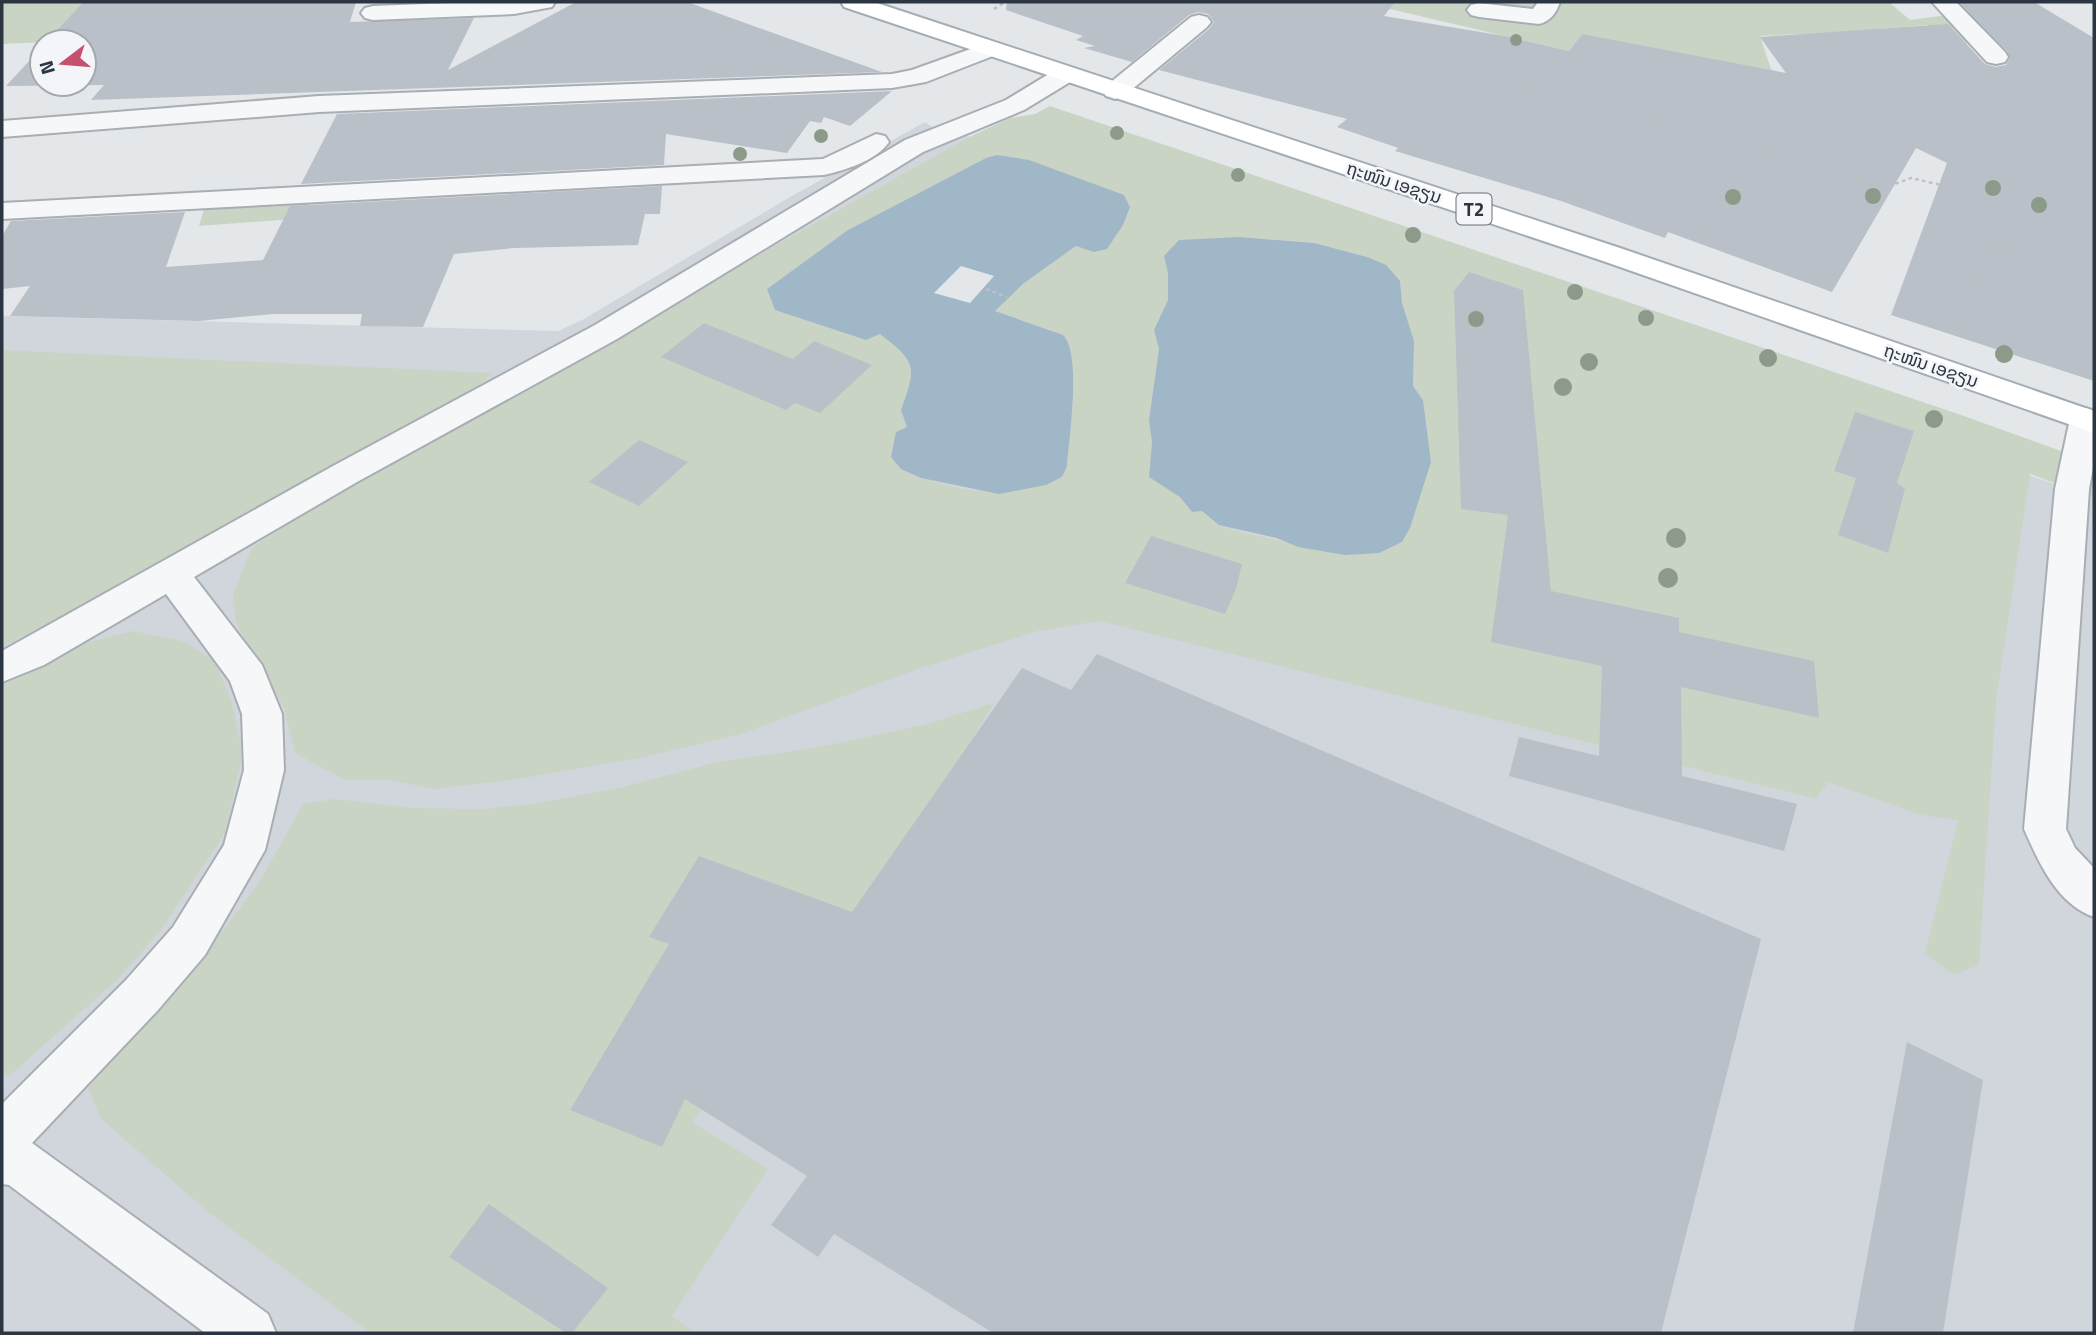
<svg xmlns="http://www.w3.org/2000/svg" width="2096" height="1335" font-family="'Titillium Web','Noto Sans Lao',sans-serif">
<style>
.built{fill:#d1d6dc}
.green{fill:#cad4c5;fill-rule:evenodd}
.water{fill:#a0b7c8}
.pier{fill:#e3e7ea}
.building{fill:#bac0c7}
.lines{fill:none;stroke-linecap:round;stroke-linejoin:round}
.minor-casing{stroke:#a8aeb4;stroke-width:4}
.major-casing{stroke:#a3acb5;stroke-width:4}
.path-far1{stroke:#bdc1c6;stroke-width:2.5;stroke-dasharray:3.5 3.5;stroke-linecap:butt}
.path{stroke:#bdc1c6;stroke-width:4.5;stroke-dasharray:4.5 4.5;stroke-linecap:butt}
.minor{fill:#f6f7f9;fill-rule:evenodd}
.major{fill:#fff;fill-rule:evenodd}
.tree{fill:#8c9b89}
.labels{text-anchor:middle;stroke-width:5;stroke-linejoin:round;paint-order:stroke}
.far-street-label{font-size:18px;fill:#2c3642;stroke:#f3f5f8}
.shield{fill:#f3f5f8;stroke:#686f79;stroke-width:2}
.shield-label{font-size:19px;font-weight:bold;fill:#2c3642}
</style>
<rect width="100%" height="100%" fill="#e3e7ea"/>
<path class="built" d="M1011,118l1083,380v835h-2092v-1017l556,15 24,-11 208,-123 135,-75 16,11 17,-2 12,6z"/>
<path class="green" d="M2,2h81l-37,40 -44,2z
M1360,2h529l21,18 61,-8 12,8 -6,6 -13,6 5,24 -22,-12 -20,-19 -50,4 -56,30 -20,-25 -41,2 20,60 -198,-62 -13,17z
M1050,106l914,310 130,47v35l-64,-24 -34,228 -17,263 -25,10 -29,-22 33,-133 -37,-5 -93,-33 -12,17 -717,-178 -61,10 -120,38 -177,65 -96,23 -133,23 -78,9 -45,-9h-44l-50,-27 -11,-45 -48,-85 -3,-28 18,-46 50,-37 42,-24 626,-351 42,-19 24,-4zM986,158l108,94 -18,-6 -52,37 -29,28 68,24c19,18 6,103 4,131l-5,11c-55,25 -108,15 -161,-8l6,-42 -6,-17c15,-43 17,-47 -21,-76l-14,6 -91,-30 -8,-21 81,-59zM1239,237l75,6 53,14 33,24 2,22 12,38 -1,45 10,14 8,62 -21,66 -8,14 -23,11 -34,2 -105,-23 -21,-7 -17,-14 -10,1 -11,-15 -32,-21 3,-34 -3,-22 10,-71 -5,-19 14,-30v-27l-4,-17z
M310,198l-1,10 13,9 -123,9 6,-20z
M2,350l490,23 -18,19 -320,176 -152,79z
M133,631l53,11 29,20 16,37 12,55 -18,79 -64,97 -43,49 -110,98 -6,-4v-392l71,-35z
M994,703l-86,144 -216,275 76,47 -96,147 23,17h-325l-163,-122 -106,-92 -13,-31 139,-163 33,-44 43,-77 31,-5 81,9 69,1 55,-6 84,-16 94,-25 102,-15 104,-22z"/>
<path class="water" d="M997,155l32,5 95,35 6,12 -7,18 -16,24 -13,3 -18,-6 -52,37 -29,28 68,24c19,18 6,103 4,131l-5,11 -16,8 -47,9 -78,-16 -20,-9 -10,-12 5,-25 11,-5 -6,-17c15,-43 17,-47 -21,-76l-14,6 -91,-30 -8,-21 81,-59 138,-72z
M1239,237l75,6 53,14 19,8 14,16 2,22 12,38 -1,45 10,14 8,62 -21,66 -8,14 -23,11 -34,2 -47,-8 -21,-9 -58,-13 -17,-14 -10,1 -12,-15 -31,-20 3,-35 -3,-22 10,-71 -5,-19 14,-30v-27l-4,-17 15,-16z"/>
<path class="pier" d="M961,266l33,10 -24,27 -36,-10z"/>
<path class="building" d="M83,2h273l-6,20 124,-4 -26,52 128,-68h111l195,70 -791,28 13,-15 -98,1 36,-39v37h42v-42h-38z
M1007,2h388l-11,14 121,20 64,15 13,-17 204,39 -26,-36 188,-13 37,40 10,3 11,-2 4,-7 -3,-7 -48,-49h75l60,36v343l-203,-66 56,-152 -31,-15 -84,144 -164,-60 -3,6 -107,-38 -163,-49 3,-3 -61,-21 10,-8 -188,-49 50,-41 5,-7 -6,-8 -10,-2 -9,3 -57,47 -48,-14 11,-2 -19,-6 7,-4 -77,-26z
M892,91l-42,35 -26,-9 -3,6 -11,-2 -23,32 -121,-19 -2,31 -363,19 36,-70z
M662,186l-2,28h-15l-7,31 -124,3 -60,6 -31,73 -63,-1 2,-12h-89l-74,7 -189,-5 20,-30 -28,3v-53l9,-15 174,-9 -19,55 97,-7 27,-54z
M1469,272l54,18 28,301 128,27v14l135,29 5,57 -138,-31 1,89 115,28 -13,47 -275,-75 10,-39 80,19 3,-90 -111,-24 17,-127 -47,-6 -7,-218z
M704,323l89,36 21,-18 58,24 -52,48 -25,-10 -9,7 -125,-53z
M1855,412l59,19 -17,52 8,6 -17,64 -50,-18 18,-57 -22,-7z
M639,440l49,22 -49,44 -50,-24z
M1151,536l91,28 -6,25 -11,25 -100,-31z
M1097,654l664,285 -100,394h-668l-159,-99 -16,23 -47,-32 36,-49 -122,-77 -23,48 -92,-37 99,-166 -20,-7 50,-81 153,56 170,-244 49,22z
M1907,1042l76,38 -40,253h-90z
M489,1204l119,84 -36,45h-6l-117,-76z"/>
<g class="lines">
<g class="minor-casing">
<path id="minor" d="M475,2h80l-3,5 -38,7 -141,6 -8,-2 -4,-5 4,-5 8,-2z
M1538,2h22c-4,11 -9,19 -21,22l-60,-7 -8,-2 -4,-5 4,-5 8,-2 54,6z
M1932,2h24l49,50 3,5 -3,5 -9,2 -9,-2z
M1199,15l8,2 4,5 -4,5 -83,69 -9,3 -9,-3 -4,-5 4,-5 85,-69z
M990,42l8,2 4,5 -4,5 -72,28 -34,6 -573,24 -317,25v-16l317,-25 573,-22 20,-4z
M1066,67l9,2 3,5 -3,5 -51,31 -101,42 -306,187 -260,143 -163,95 68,88 20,49 2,56 -19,80 -60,105 -47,55 -126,133 236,171 8,19h-71l-196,-148 -7,-1v-80l124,-124 47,-53 51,-82 20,-75 -2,-56 -12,-33 -64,-87 -122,71 -42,17v-31l331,-185 262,-141 310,-185 101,-40 51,-31z
M876,134l9,2 4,6c-13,19 -44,28 -65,33l-822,44v-16l821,-44z
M2086,408l8,3v51l-5,27 -23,340 9,19 19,20v49c-37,-13 -55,-54 -70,-88l31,-340 15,-70 4,-8z"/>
</g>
<g class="major-casing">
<path id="major" d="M841,2h33l749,247 471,162v22l-491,-172 -759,-254z"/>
</g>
<path class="path-far1" d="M1142,2l12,4
M994,9l11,-7
M1449,79l71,6 55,13 4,4 165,32 5,11 17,10
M1696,241l23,-49c27,-1 35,-15 47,-37l121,32 24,-9 81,19 102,29
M1986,245l74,21
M986,289l21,8
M1960,326l26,-81 6,-48"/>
<path class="path" d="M1957,334l3,-10"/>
<use href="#minor" class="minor"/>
<use href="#major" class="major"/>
</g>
<g class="tree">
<circle cx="1516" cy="40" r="6"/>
<circle cx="1117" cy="133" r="7"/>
<circle cx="821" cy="136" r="7"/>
<circle cx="740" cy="154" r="7"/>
<circle cx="1238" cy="175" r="7"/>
<circle cx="1993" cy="188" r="8"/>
<circle cx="1873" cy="196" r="8"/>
<circle cx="1733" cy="197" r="8"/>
<circle cx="2039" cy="205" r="8"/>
<circle cx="1413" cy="235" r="8"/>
<circle cx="1575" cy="292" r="8"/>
<circle cx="1646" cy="318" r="8"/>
<circle cx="1476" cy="319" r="8"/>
<circle cx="2004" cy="354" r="9"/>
<circle cx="1768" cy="358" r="9"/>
<circle cx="1589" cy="362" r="9"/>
<circle cx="1563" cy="387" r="9"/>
<circle cx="1934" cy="419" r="9"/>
<circle cx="1676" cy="538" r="10"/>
<circle cx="1668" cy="578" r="10"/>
</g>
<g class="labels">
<g class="far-street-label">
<text transform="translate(1394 183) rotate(18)" y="6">ຖະໜົນ ເອຊຽນ</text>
<text transform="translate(1931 366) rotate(19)" y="6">ຖະໜົນ ເອຊຽນ</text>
</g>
<rect class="shield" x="1456.5" y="193.5" width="35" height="31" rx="5"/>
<g class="shield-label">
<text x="1474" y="216">T2</text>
</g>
</g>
<rect width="2096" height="1335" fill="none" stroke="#2c3642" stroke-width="7"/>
<g transform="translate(63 63) rotate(254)"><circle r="33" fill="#f3f5f8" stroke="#a3a9af" stroke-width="2"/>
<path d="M0-5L12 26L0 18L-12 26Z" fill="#c7506e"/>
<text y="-10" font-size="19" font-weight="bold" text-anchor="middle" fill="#2c3642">N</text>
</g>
</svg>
